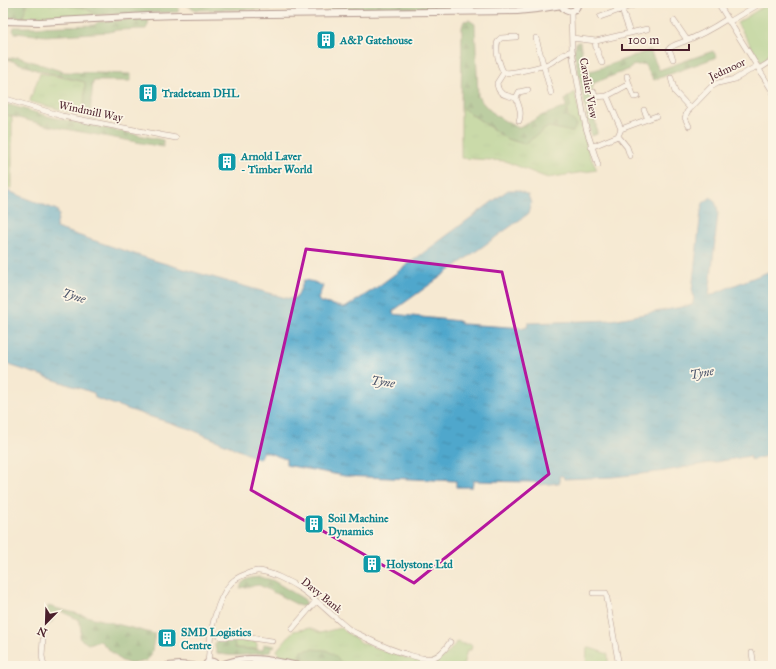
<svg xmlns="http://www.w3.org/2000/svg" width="776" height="669" font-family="'IM FELL Great Primer',serif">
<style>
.grass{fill:url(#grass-tufts);stroke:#6f7452}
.forest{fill:url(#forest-firs);stroke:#60664a}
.park{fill:#94c879;stroke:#6f7452}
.water{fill:url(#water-ripples);stroke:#4c637c}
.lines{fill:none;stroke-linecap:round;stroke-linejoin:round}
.minor-casing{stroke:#643d44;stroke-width:6}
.major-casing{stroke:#643d44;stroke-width:8}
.minor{stroke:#fff;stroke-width:5}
.major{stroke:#fff;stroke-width:6}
.marked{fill:none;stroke:#b5179e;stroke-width:3;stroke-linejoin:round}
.labels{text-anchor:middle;stroke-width:3.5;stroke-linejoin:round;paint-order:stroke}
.culture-label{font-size:11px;font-weight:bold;fill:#0d838f;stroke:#fcf5e5;text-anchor:start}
.street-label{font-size:11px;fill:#4a1f2b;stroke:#fcf5e5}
.water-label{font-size:12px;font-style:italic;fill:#4c556b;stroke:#fcf5e5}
</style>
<defs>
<pattern id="grass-tufts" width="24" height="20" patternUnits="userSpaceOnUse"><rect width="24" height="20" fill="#94c879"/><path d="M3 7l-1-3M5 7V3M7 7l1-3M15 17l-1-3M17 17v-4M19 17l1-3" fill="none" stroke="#81ab69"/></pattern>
<pattern id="forest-firs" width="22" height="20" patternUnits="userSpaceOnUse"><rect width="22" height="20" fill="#77ac69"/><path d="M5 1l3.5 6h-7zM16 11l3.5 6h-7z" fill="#648b57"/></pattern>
<pattern id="water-ripples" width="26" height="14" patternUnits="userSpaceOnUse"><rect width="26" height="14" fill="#4fa7cc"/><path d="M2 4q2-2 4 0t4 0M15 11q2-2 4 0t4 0" fill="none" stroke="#4487a6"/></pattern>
</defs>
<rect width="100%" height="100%" fill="#fcf5e5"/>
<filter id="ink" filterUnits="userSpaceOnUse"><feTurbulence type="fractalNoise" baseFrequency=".025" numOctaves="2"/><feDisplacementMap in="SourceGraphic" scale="8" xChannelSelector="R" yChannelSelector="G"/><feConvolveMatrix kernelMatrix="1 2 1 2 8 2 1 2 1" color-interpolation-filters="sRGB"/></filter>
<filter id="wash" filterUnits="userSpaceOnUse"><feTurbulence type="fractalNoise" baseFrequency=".012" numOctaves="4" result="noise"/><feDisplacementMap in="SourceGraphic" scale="16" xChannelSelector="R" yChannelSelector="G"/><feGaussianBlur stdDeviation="0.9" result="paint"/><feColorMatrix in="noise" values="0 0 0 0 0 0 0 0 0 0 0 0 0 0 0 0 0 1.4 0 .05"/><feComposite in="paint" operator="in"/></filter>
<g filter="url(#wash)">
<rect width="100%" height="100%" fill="#f6e9d2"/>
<path class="grass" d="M27,3h24l28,4 6,1 12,7 -59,5 -14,-2 -1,-1z
M312,3h228l-14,3 -107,3h-105z
M40,73l45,9 -1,34 -53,-14 -1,-2z
M575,92l5,26 10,38 7,14 -50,8 -42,-17 -44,-3v-51l46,32 18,5 23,-17 19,-11v-5l3,-5 -2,-9z
M3,114l9,2v73l-9,-3z
M310,628l10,5 20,-5 22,15 47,16 20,4 13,-5 6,-5 8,-10 1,-1 7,2h5l3,1 -1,5h-4l-4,16h-146l-38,-10 -2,-6 16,-19z
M234,640l21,2 2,2v5l-22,-1z
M587,647l21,7v12h-22z"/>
<path class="forest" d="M7,3h20l-4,13 1,2 -18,-1z
M51,3h75l8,4 16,-2 2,-2h25l2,3 -1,6 -81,3 -12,-7 -6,-1z
M184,3h128l2,6 -118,1 -10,-5z
M325,3h186l-2,2 -90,3h-65l-13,-1z
M149,18l-1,7 -2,4 -29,1 -8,2 -63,4 -31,-3 -2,-2 1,-4h20l60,-2 4,-3z
M469,20l6,4 3,72c9,15 25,25 41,32l24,-13 23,-8 -1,-8 3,-2 2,9 -3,5v5l10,8 -4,8 -25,-5 -23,17 -18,-5 -46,-32 1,-80 2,-6z
M577,42h3l3,19 4,10 8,-1 55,-20 9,20 54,-19 4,6 -63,23 -10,-16 -12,2 -2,3 -36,14 -2,6 5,45 -6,2 -17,-85 2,-8z
M18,57l46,15 67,2v7h-36l-2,1 -3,32 7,2v2l-1,1 -12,-3 1,-34 -46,-11 -32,-12z
M3,103l48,14 112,23v7l-114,-21 -46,-12z
M260,577l12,3 32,19 2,3 -1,4h-5l-41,-21 -19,3c3,-10 11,-10 20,-11z
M48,606l107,28 -4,22 -5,5 -16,3 -10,-4 -20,-19 -12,3 -9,-6 2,-8 -2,-10 -19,-9 -5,2c-1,7 -4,11 -10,14z
M219,640h15l1,8 28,2 1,-6 11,2 -5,5 -5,2c-15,1 -33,5 -48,0 -2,-4 -3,-8 -1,-12z
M312,649l14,1 7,4 8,8 9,4h-21l-28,-8 -3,-4 4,-3z"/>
<path class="park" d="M769,3h4v52l-12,7 -24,-39z"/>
<path class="water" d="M3,189l54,21 2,5 -3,13 100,33 130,37 6,1 5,-2 7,-17 10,2 9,4 -5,13 2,3 25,6 31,-20 132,-98h10l10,5 3,8 -3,11 -135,97v3l66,7 2,3 65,4 2,-5 84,-3 80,-15c2,-5 2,-9 0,-15l9,-79 2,-8 8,-6c5,5 7,10 7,17l-9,82 18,-8 46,-18v180h-1l-1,5 -20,5 -1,-4 -91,16 -47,5 -48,2 -1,-3h-4l1,7 -21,2 -4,-3 -61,-1 -2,6h-16v-6l-111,-5 -59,-11v-6l-23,-8 -4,8 -69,-30 -42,-13 -53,-18 -1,-5 -91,-30z"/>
</g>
<g filter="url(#ink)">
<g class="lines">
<g class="minor-casing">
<path id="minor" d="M718,3l55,89
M622,10l8,23
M571,12l1,37 2,14 12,65 12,37
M600,17l40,-14
M674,21l13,19
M729,22l32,-19
M516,37l-15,1c-5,3 -4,8 -4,13 0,4 4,19 7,21 5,3 40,-6 46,-9 7,-4 14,-10 22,-12
M536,38l15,55
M572,38l24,3 51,-12
M595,41l1,7 6,15
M673,59l-4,-10c3,-4 9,-5 14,-7 16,-6 30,-14 44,-23
M759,69l14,-9
M504,72l-7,11c1,12 8,12 19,15
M627,76l2,8
M671,78l4,14 15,16
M594,92l1,5 12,-1
M3,98l59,18 114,22
M644,110l4,9
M519,121c3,-9 0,-15 -3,-23l3,-6 9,-2
M689,126l-4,-8 2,-6 24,-25 7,-4 17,-4 22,-13
M621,129l35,-13
M618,136l9,11 3,9
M591,147l27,-11 3,-7 -14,-33 22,-12 5,13 4,-1
M593,593h13l13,73
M292,629l24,-28
M212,631l10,6h22l28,4
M43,640l-1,16 2,10
M752,653l2,13
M208,662c1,-10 2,-20 3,-30 3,-15 10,-39 21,-50 5,-5 18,-10 25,-11 11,-1 35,12 44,18 18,12 32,28 49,41 5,3 11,5 16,8 14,7 28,13 43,17 20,6 29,6 41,-13"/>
</g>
<g class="major-casing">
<path id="major" d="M562,3c0,7 6,10 13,7l2,-4v-3
M3,21l37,1 108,-6 31,-1 338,-4 20,-2 25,-4
M168,666l12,-1 13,1
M205,666c3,-6 9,-6 12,0
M217,666c8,-2 15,-5 22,-6 20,-3 40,2 60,6"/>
</g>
<use href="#minor" class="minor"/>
<use href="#major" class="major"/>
</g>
</g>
<path d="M0 0H776V669H0ZM306,249l196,23 47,202 -135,109 -163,-93z" fill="#f6e9d2" fill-opacity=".55" fill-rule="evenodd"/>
<path class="marked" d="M306,249l196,23 47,202 -135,109 -163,-93z"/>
<defs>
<g id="building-square" transform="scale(1)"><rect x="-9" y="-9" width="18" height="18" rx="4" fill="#0f9aa8" stroke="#fcf5e5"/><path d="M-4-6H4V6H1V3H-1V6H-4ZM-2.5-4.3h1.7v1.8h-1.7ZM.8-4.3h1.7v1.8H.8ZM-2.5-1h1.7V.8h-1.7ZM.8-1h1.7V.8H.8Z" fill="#fff"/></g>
</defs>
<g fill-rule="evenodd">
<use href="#building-square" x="326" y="40"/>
<use href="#building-square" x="148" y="93"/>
<use href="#building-square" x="227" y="162"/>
<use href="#building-square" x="314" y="524"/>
<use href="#building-square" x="372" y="564"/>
<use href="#building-square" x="167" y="638"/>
</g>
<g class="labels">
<g class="culture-label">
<text x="340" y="44">A&amp;P Gatehouse</text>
<text x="162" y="97">Tradeteam DHL</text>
<text x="241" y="160">Arnold Laver<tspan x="241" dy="13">- Timber World</tspan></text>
<text x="328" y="522">Soil Machine<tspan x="328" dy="13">Dynamics</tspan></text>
<text x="386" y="568">Holystone Ltd</text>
<text x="181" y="636">SMD Logistics<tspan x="181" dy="13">Centre</tspan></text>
</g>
<g class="street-label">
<text transform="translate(727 69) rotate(-25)" y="4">Jedmoor</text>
<text transform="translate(589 88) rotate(80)" y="4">Cavalier View</text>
<text transform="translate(91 111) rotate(12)" y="4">Windmill Way</text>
<text transform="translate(322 595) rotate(39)" y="4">Davy Bank</text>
</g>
<g class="water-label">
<text transform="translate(74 296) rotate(18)" y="4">Tyne</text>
<text transform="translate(702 373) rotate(-11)" y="4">Tyne</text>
<text transform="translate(383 382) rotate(8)" y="4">Tyne</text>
</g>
</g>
<rect width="776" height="669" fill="none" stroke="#fcf5e5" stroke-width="16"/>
<g transform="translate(46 623) rotate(203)" stroke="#fcf5e5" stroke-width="3" paint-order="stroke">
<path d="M0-3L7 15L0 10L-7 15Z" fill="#4a1f2b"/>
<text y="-6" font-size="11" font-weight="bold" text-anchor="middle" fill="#4a1f2b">N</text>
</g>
<path d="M622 44v6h67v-6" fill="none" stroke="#4a1f2b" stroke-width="2"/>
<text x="628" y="44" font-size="12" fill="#4a1f2b" stroke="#fcf5e5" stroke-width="3" paint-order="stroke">100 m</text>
</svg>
